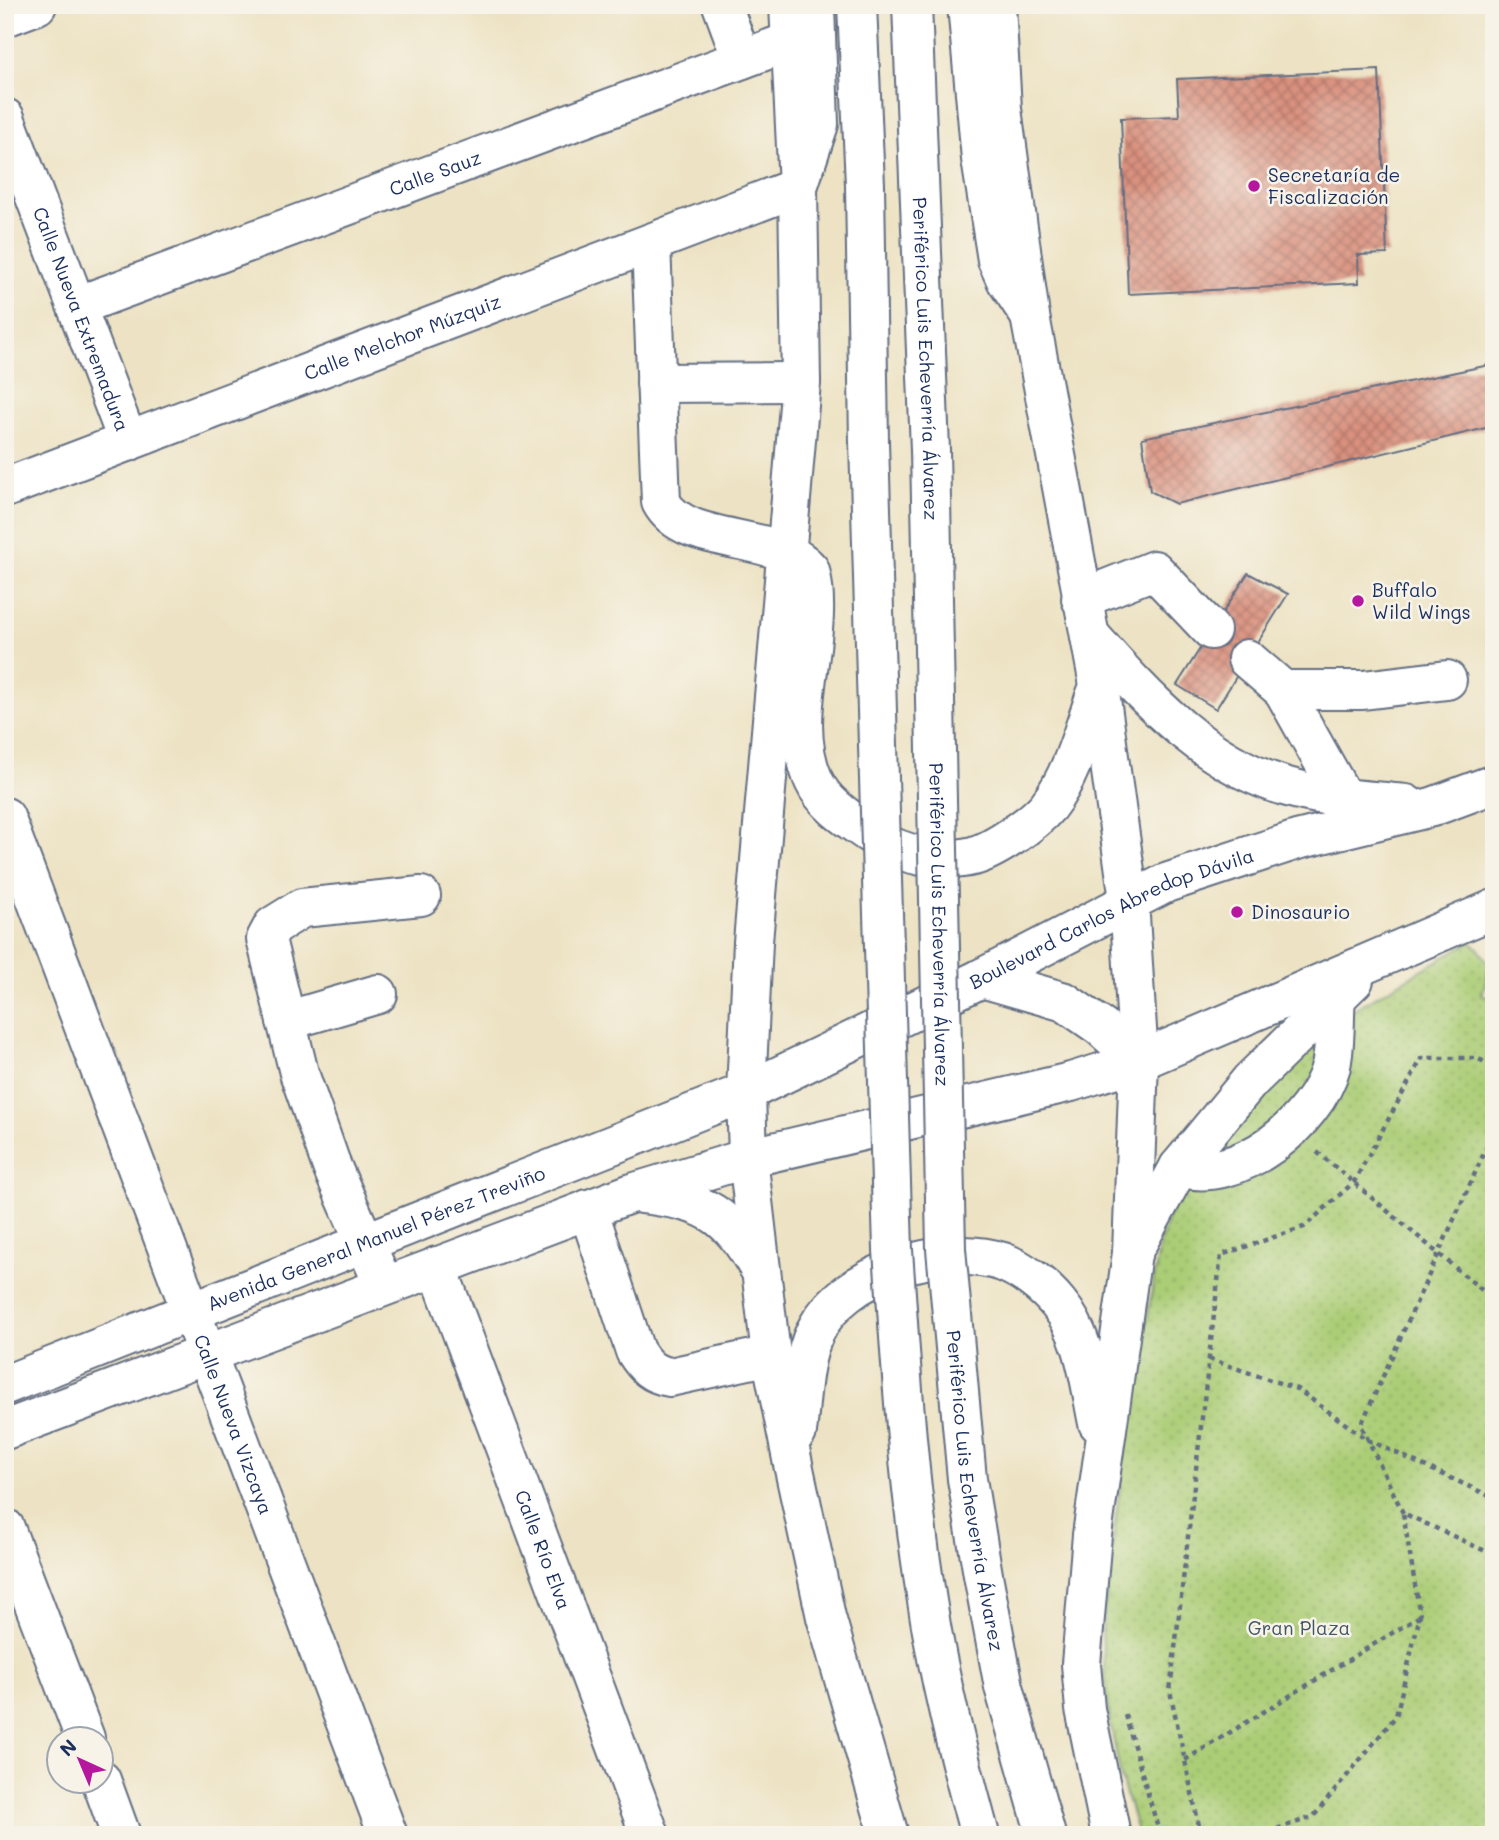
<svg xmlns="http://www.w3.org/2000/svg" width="1499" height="1840" font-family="Mali,sans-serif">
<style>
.park{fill:url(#park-dots);stroke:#637e6a;stroke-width:2}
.building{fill:url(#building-cross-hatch)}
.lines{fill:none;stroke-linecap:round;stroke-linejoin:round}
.minor-casing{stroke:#646e82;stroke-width:42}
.major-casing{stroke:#646e82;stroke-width:42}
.highway-casing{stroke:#646e82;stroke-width:42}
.path{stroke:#646e82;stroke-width:4.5;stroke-dasharray:5 5;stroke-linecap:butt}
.minor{stroke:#fff;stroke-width:38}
.major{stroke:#fff;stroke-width:38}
.highway{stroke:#fff;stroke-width:38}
.highway-bridge-casing{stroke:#646e82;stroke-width:42;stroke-linecap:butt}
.highway-bridge{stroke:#fff;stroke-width:38}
.poi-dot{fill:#b5179e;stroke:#f7f3e8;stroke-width:2.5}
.labels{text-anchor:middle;stroke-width:5;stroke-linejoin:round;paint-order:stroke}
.street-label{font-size:19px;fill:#1b2f5e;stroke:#f7f3e8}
.poi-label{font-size:19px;fill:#1b2f5e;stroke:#f7f3e8;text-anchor:start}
.park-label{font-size:19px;fill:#3f5664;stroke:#f7f3e8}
</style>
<defs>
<pattern id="park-dots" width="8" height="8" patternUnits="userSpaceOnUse" patternTransform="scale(1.75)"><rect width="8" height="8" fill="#abcd76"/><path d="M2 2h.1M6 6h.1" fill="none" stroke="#93b068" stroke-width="1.8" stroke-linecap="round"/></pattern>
<pattern id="building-cross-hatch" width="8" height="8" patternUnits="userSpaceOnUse" patternTransform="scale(1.75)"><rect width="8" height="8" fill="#da917e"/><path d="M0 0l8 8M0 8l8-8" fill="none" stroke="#b0776a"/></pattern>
</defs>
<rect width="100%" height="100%" fill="#f7f3e8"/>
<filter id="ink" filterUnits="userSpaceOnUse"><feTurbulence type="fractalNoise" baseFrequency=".0143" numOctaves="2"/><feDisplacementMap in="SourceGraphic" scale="14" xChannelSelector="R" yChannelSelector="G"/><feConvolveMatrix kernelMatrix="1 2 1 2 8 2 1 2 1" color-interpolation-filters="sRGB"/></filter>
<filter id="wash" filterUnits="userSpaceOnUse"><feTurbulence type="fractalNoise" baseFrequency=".00686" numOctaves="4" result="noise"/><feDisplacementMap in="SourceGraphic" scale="28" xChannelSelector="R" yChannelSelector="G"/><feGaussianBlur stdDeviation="1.57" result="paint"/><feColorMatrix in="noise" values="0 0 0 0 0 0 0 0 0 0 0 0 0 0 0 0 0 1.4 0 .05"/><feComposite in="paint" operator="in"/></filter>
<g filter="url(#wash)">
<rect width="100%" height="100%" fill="#ede3c4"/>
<path class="park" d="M1470,942l8,6 12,18 -8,29 12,4v836h-356l-17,-57 -14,-73 -5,-75 20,-160 38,-227 12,-36 32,-56 107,-107 45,-36z"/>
<g id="blocks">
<path class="building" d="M1379,70l8,184 -29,1 1,28 -231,11 -7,-176 58,-2 -2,-37z
M1494,364v62l-318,78 -26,-13 -8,-53z
M1248,573l40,21 -72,115 -39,-24z"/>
</g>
</g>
<g filter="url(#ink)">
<use href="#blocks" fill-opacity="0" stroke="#646e82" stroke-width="2"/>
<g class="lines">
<g class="minor-casing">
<g id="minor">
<path d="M722,5l20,54"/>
<path d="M789,5l9,182 3,195 -48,560 -7,150 2,66 23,197 22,109 33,153 63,218"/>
<path d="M996,5l6,104 28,207 69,369 30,215 10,161 -7,192 -40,282 -11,129 4,45 26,126"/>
<path d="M5,17l32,-12"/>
<path id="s1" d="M5,118l123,324"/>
<path d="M651,243l10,259c24,46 115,28 149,68 17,68 -26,144 4,211 12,26 40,41 62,57 26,17 67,26 97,18 21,-5 61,-33 75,-50 24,-31 35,-75 48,-112"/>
<path id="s2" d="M77,306l714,-265"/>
<path d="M656,383l145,-1"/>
<path id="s3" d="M5,488l793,-301"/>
<path d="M1081,599l73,-29 57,60"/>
<path d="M1247,659l36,31 60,107"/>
<path d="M1283,690h80l84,-10"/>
<path id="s4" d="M5,817l383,1018"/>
<path d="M286,1021l92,-27"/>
<path d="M1179,1167c59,19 137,-45 152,-101 5,-22 3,-47 5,-70"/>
<path d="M588,1209l47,142c10,16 17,23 35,26l101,-22"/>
<path id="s5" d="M437,1266l213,569"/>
<path d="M384,1286l-52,-119 -33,-94 -33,-134 7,-13 29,-18 119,-12"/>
<path d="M797,1432c4,-31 4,-71 18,-100 28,-59 128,-90 188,-70 20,8 41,24 55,41 28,33 31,78 40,120"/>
<path d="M5,1528l80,210"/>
<path d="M101,1780l20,55"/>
</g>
</g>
<g class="major-casing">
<g id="major">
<path d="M1090,635c58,66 119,134 209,155 34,9 72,10 107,14"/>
<path d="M982,978l83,24 36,25 38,34"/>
<path d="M641,1194c67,8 85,18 119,76"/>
<path d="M1132,1253l47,-86 71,-86 104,-101"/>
<path id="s6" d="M5,1385l741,-293 236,-114 184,-95 131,-43 135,-33 62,-23"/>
<path d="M5,1430l627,-237 116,-35 323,-76 68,-21 355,-152"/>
</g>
</g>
<g class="highway-casing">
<path id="highway" d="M967,5l14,154 16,101 9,20 24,36
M798,187l21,-63 -4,-119"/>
</g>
<path class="path" d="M1317,1152l177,148
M1209,1359l88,30 71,51 126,58
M1403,1513l-42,-88 133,-294
M1125,1715l35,120
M1185,1760l235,-144
M1201,1835l-31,-144 51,-436 83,-28 50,-45 68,-124h55l17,9
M1258,1835l55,-18 83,-101 24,-101 -17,-102 91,42"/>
<use href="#minor" class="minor"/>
<use href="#major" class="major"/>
<use href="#highway" class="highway"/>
<g class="highway-bridge-casing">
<g id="highway-bridge">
<path d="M857,5l8,180 4,257 24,808c8,117 15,234 34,351 12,79 32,157 53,234"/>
<path id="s7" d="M912,5l18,445 16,799 21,230 16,96 21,112 42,148"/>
</g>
</g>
<use href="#highway-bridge" class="highway-bridge"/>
</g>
</g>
<g class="poi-dot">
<circle cx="1254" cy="186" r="7"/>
<circle cx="1358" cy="601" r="7"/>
<circle cx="1237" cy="912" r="7"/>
</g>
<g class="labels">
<g class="street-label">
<text dy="7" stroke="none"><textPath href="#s2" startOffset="382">Calle Sauz</textPath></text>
<text dy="7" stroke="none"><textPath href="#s1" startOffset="215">Calle Nueva Extremadura</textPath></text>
<text dy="7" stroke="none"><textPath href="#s3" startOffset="425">Calle Melchor Múzquiz</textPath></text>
<text dy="7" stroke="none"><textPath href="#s7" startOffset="354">Periférico Luis Echeverría Álvarez</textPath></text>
<text dy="7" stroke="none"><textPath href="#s6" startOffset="1202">Boulevard Carlos Abredop Dávila</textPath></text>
<text dy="7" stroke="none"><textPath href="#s7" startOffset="920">Periférico Luis Echeverría Álvarez</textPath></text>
<text dy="7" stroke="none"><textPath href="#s6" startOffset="399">Avenida General Manuel Pérez Treviño</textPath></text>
<text dy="7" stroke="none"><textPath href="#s4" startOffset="649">Calle Nueva Vizcaya</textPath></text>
<text dy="7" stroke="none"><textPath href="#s7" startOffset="1488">Periférico Luis Echeverría Álvarez</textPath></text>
<text dy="7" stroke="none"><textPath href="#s5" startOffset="303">Calle Río Elva</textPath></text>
</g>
<g class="poi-label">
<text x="1268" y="182">Secretaría de<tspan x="1268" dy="22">Fiscalización</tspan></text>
<text x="1372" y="597">Buffalo<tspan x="1372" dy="22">Wild Wings</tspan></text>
<text x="1251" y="919">Dinosaurio</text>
</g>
<g class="park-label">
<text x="1299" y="1635">Gran Plaza</text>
</g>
</g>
<rect width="1499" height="1840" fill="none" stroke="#f7f3e8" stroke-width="28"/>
<g transform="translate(80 1760) rotate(316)"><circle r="33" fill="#f7f3e8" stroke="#9fa5b1" stroke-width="2"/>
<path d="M0-5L12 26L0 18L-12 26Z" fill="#b5179e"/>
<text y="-10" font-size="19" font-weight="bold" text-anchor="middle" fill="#1b2f5e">N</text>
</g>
</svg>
